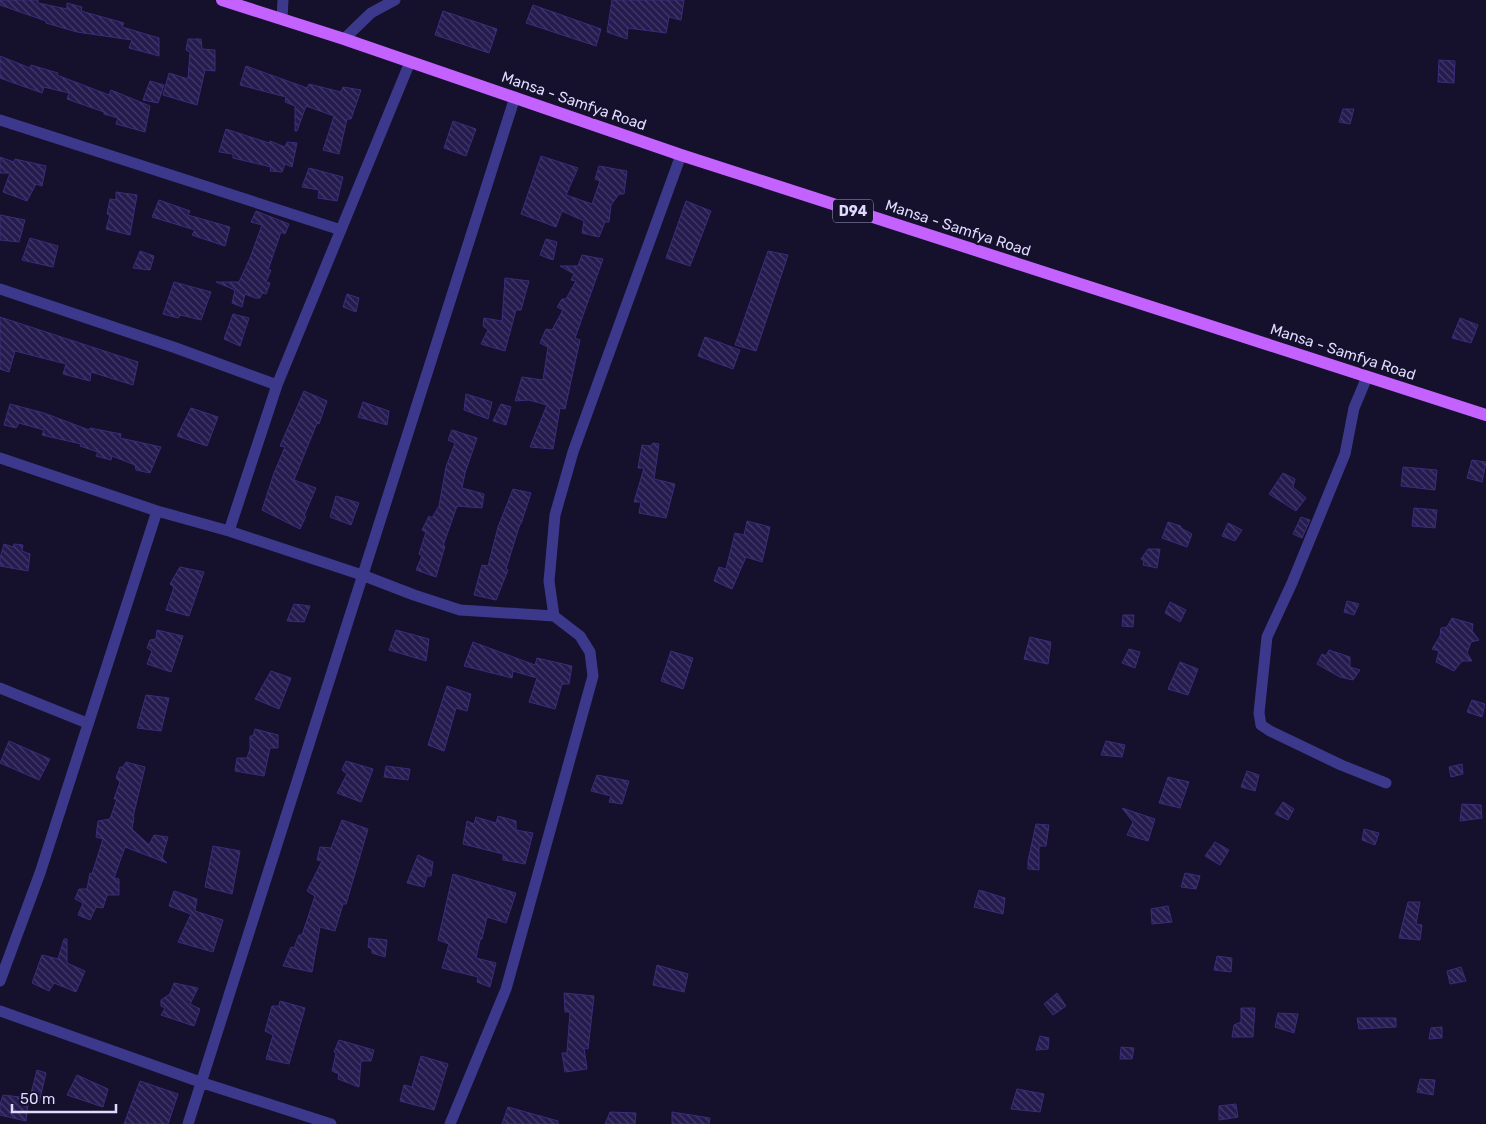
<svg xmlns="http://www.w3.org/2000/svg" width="1486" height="1124" font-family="Rubik,sans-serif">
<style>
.building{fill:url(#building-back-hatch);stroke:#3c2c7b}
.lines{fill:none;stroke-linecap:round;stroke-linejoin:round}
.street{stroke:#3c398d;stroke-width:11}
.primary{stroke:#c462ff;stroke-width:12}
.labels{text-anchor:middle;stroke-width:5;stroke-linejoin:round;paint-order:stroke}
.shield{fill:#15102c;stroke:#a29ec0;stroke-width:1}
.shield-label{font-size:14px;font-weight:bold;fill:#dfdbff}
.street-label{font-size:15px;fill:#dfdbff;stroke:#15102c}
</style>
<defs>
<pattern id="building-back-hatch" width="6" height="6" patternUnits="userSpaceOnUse" patternTransform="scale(1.25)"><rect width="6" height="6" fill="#251b4e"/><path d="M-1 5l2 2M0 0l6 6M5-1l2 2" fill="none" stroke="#443c69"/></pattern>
</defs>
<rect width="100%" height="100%" fill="#15102c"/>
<path class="building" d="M0,0h38v3l29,6v-6l15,4 -1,4 43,12 -2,4 37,11v18l-30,-8 3,-8 -55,-8 -31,-9v-2l-46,-16z
M612,0h72l-3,20 -12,-3 -3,16 -38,-5 -1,11 -20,-7z
M533,5l68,24 -5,17 -70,-23z
M443,11l54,18 -8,24 -54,-18z
M188,39h13l1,10 13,1v21l-10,-1 -8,35 -34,-10 6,-22 19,6 2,-27 -4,-2z
M0,56l30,12 1,-3 27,8 -1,2 52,20 2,-5 39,16 -5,26 -29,-8 2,-6 -14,-4v-2l-37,-13 2,-6 -25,-6 -2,6 -42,-15z
M1439,60l16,1 -1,22 -16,-1z
M246,66l61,22 2,-4 32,8 2,-5 18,3 -10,29h-4l-8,35 -16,-4 11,-34 -28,-10 -9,25h-2v-25l-10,-4 1,-5 -46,-12z
M150,81l14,4 -6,18 -15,-3z
M1343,109h11l-4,15 -11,-2z
M453,121l23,8 -10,27 -22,-8z
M226,129l43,14 1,-2 15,6 2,-5 10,1 -5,24 -7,-3 -3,8 -12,-1 1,-4 -38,-9v-4l-14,-2z
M541,156l37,12 -12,27 26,9 8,-23 -5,-2 4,-13 28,5 -3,23h-5l-8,11 -2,17h-4l-6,15 -17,-4 2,-12 -22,-10 -6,16 -35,-13z
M0,157l14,5 1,-3 31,7 -4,20 -6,-2 -9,17 -24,-9 7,-19h-10z
M309,168l34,9 -6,24 -19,-3 1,-8 -17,-3z
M116,192l21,3 -7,40 -24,-6 4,-14 -3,-1 3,-15 6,1z
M159,200l31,11 -2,4 42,12 -5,19 -33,-11 3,-5 -43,-13z
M686,201l25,10 -21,55 -24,-8z
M256,211l33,13 -4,10 -4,-2 -13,38h3l-5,12 4,1 -4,11 -4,-1 -2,5h-5l-10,-4 -3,13 -10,-4 3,-13 -19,-8h23l11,-24 12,-33 -11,-3z
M0,215l25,5 -6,22 -19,-2z
M30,238l28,8 -5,21 -31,-7z
M546,239l11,3 -4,18 -13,-5z
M140,251l14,5 -4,14 -17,-2z
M768,251l20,4 -32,96 -21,-6z
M582,255l21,4 -28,79 5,2 -15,69 -5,-1 -7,41 -23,-2 17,-42 -18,-5 -14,1 7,-24 21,3 5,-33 -8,-4 6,-14 6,1 11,-20 -6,-3 5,-8h4l10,-18 -5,-1 3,-6 -14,-8h18z
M505,278l24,3 -8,29h-5l-11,41 -24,-7 7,-14 -5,-4 1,-8 18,3z
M174,282l37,10 -10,28 -20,-5 -3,3 -15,-4z
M347,294l12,4 -3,14 -13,-5z
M233,314l16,4 -9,28 -16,-7z
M0,317l138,45 -5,23 -42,-13 -1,9 -27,-7 3,-10 -51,-13 -6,21 -9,-3z
M1460,318l18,7 -7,18 -19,-5z
M705,337l35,13 -7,19 -35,-13z
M304,391l23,10 -8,23 -2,-1 -23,57 22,8 -12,28h2l-6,13 -38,-19 12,-37 11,-26 -5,-1z
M466,394l26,8 -4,17 -24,-9z
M363,402l26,9 -2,14 -29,-8z
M10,404l34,9 45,17 1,-2 31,6 -1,4 41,9 -11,26 -14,-3 -1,-5 -23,-9 -1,4 -15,-4 2,-4 -18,-6 1,-2 -39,-9 2,-5 -25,-7 -3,5 -12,-3z
M501,404l10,3 -5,18 -13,-4z
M191,408l27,9 -11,29 -30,-10z
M452,430l25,8 -12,35 -3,15 22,6 -2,14 -25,-2 -14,40h2l-9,31 -20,-7 6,-14 -3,-2 7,-22 -4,-2 7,-14 3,2 7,-12 7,-39 9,-24 -7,-3z
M653,443l6,1 -5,35 21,5 -9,34 -27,-5 2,-11h-7l10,-34h-6l4,-23 9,1z
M1472,460l14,2 -4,20 -15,-4z
M1403,467l34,3 -2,20 -34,-4z
M1283,473l12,6 -2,8 13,11 -10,13 -27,-17z
M513,489l18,4 -10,31h-1l-14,45 2,1 -12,30 -22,-5 8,-30 6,1 10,-39z
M336,496l23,7 -8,22 -21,-8z
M1414,508l23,2 -2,18 -23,-2z
M1301,517l9,3 -8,18 -9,-4z
M747,521l23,6 -5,23 -3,12 -16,-5 -14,32 -18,-8 5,-14 7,2 9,-36 9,2z
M1168,522l13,4v2l11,6 -5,13 -25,-9z
M1228,523l14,7 -7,11 -13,-5z
M4,544l9,3 1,-3 9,1 -1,6 8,3 -2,17 -28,-5v-8z
M1148,549h12l-3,19 -14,-3 1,-4 -3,-2z
M180,567l24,5 -15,44 -23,-6 8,-23 -4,-3z
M1347,601l12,3 -5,11 -10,-3z
M1170,602l16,8 -6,12 -15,-9z
M294,604l16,2 -6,16 -17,-1z
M1123,615h11l-1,12 -11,-1z
M1452,618l21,6 -1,7 7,9 -8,2 -4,11 5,8h-10l-8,10 -18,-9 3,-11 -7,-2 8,-13 1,-8 6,-1z
M157,630l26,6 -12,36 -24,-8 5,-13 -5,-3 3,-8 6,-1z
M396,630l33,9 -3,22 -37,-11z
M1030,637l21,5 -3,22 -24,-5z
M473,642l62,23 2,-7 35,8 -3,18h-7l-7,25 -26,-7 8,-24 -24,-7 -1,7 -48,-12z
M1129,649l11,3 -5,16 -13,-5z
M1329,650l21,7v10l10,3 -7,10 -13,-3 -23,-13 5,-10 4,2z
M671,651l22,7 -10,31 -22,-8z
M1180,662l18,7 -10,26 -20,-6z
M271,671l20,7 -12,31 -24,-10z
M447,686l24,8 -4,17 -11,-3 -12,43 -16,-6z
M146,695l23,3 -8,33 -24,-3z
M1472,700l13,4 -3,13 -15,-5z
M255,729l23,6v13h-8l-6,28 -29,-5 2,-13h10l3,-9v-13h3z
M9,741l41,18 -11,21 -39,-17z
M1106,741l19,4 -3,12 -21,-2z
M346,761l27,8 -12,33 -24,-9 10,-19 -5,-4z
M126,762l19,5 -12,50h1l-2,12 17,16 5,-10 14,2 -6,21 5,5 -42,-16 -11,31 5,1v16h-12l-4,13 -7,-1 -6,13 -12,-5 5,-12 -8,-4 4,-10h8l3,-16 2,1 11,-35 -7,-2 2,-16 12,-2 7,-20h-3l6,-17 -4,-4 4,-11h3z
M1462,764l1,10 -12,3 -2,-10z
M386,766l24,3 -2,11 -24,-3z
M1247,771l12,4 -4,16 -14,-4z
M597,775l32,6 -7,23 -13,-2 2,-6 -20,-5z
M1168,777l21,5 -9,26 -21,-5z
M1283,802l11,7 -6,11 -13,-6z
M1462,804l19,1 1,13 -22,3z
M1122,808l33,11 -7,22 -21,-6 6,-13z
M498,816l18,5v9l17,3 -8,31 -22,-4v-6l-40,-10 4,-23 7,3 2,-7 20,6z
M342,820l26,9 -22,75h-3l-8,27 -15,-4 -8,45 -29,-6 8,-19 3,1 5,-13h3l13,-39 -8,-5 15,-30 -5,-1 3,-13 11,1z
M1036,824l13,1 -3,21h-7v24l-11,-1v-8z
M1364,829l15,4 -4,12 -13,-5z
M1215,842l14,8 -9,15 -15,-9z
M213,846l27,5 -8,43 -27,-7z
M418,855l15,7 -2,14h-4l-3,11 -17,-4z
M1185,873l15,3 -4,13 -15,-2z
M453,874l63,19 -10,30 -19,-6 -5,22 -2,1 -4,18 20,5 -6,24 -13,-5 1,-5 -36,-9 7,-24 -11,-4z
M979,890l26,8 -2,16 -29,-7z
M174,891l23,8 -2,12 28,9 -10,32 -35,-10 13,-28 -22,-8z
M1408,902h12l-4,22 6,1 -2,15 -21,-2z
M1168,906l4,16 -20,2 -1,-15z
M369,938l18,2 -2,17 -13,-4v-4l-4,-2z
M64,939h3v24l18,8 -9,21 -22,-9 -5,8 -17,-8 10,-28 16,4z
M1217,956l15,2 -1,14 -17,-2z
M657,965l31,9 -4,18 -31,-7z
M1461,967l5,14 -16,3 -3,-13z
M174,983l24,5 -8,16 10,5 -6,17 -33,-11 4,-7 -4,-2v-6l9,-6z
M564,993l30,3 -6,53 -4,-1 3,21 -22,3 -3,-19h5l3,-41h-5z
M1057,993l9,13 -13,9 -9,-11z
M280,1001l25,7 -16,56 -23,-5 7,-24 -8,-4 7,-25h7z
M1241,1008h14l-2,29h-21l2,-12 7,-3z
M1278,1013l20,1 -4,19 -19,-6z
M1357,1018h39v9l-37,2z
M1442,1027v11l-13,1 2,-11z
M1040,1036l9,2 -1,11 -12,1z
M339,1040l35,10 -3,11h-10l-2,26 -21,-8 1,-5 -7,-3 4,-18 -2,-1z
M1121,1047l13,1 -2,11h-12z
M421,1056l27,8 -14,46 -34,-9 4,-16 8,2z
M37,1070l9,3 -7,30 -10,-2z
M77,1075l31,14 -5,18 -36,-12z
M1420,1079l15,1 -2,15 -16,-3z
M140,1081l38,13 -10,30h-44z
M1017,1089l27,5 -4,18 -29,-3z
M3,1095l26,3 -3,23 -26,-6v-11z
M1236,1104l2,13 -19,3v-14z
M508,1107l50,14v3h-56z
M610,1112l26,1 -1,11h-30z
M672,1112l38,6 -1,6h-37z"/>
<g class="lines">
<path class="street" d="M282,19l1,-19
M344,39l27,-26 24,-13
M0,120l341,110
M0,289l176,59 101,37
M1367,377l-13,31 -9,46 -53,129 -25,54 -8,76 2,12 9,6 71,34 45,18
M0,458l157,53
M229,531l48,-146 133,-323
M0,688l87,35
M0,981l40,-108 117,-362 72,20 133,44 52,20 46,15 94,6 -5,-35 6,-66 18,-63 108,-297
M0,1011l203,72 128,41
M188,1124l327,-1027
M450,1124l56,-135 87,-313 -3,-24 -10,-16 -26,-20"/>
<path class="primary" d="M222,0l122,39 337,116 805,260"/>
</g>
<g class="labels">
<rect class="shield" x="833" y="199.5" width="40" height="23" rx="4"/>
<g class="shield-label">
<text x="853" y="216">D94</text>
</g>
<g class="street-label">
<text transform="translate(574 101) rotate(19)" y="5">Mansa - Samfya Road</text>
<text transform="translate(958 228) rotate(18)" y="5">Mansa - Samfya Road</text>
<text transform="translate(1343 352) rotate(18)" y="5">Mansa - Samfya Road</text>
</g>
</g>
<path d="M12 1104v8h104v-8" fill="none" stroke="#dfdbff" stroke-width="2.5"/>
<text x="20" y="1104" font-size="15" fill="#dfdbff" stroke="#15102c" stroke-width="4" paint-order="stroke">50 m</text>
</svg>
